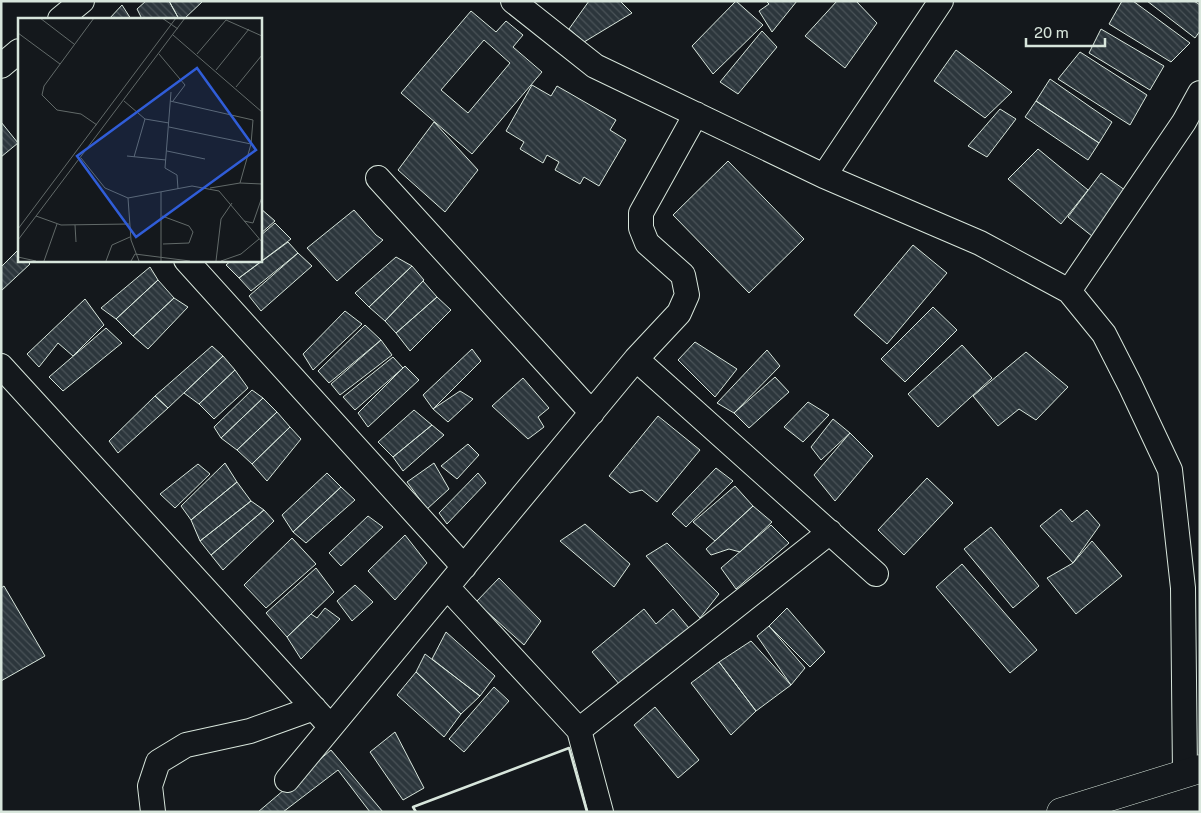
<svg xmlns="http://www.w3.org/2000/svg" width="1201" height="813" font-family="'Public Sans',sans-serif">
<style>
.building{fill:url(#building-back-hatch);stroke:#d8e6dc;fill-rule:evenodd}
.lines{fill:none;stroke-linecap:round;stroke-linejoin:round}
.street-casing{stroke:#d8e6dc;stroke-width:26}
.highway-casing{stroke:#d8e6dc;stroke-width:29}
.street{stroke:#14181c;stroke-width:24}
.highway{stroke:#14181c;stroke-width:28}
.wall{stroke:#d8e6dc;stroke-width:2.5}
.inset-road{fill:none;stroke:#626a69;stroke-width:1}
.view{fill:#305dd8;fill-opacity:0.15;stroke:#305dd8;stroke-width:2.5}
.inset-edge{fill:none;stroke:#d8e6dc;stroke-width:2.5}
</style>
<defs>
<pattern id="building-back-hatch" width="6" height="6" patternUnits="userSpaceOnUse" patternTransform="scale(1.25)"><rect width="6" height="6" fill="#2c363c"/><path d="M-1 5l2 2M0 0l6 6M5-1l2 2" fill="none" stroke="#4a5358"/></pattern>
</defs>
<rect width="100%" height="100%" fill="#14181c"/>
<path class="building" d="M146,1h23l10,18h-37l-5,-10z
M169,1h34l-19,18h-5z
M589,1h31l12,12 -48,29 -15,-13z
M736,1l27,24 -50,49 -21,-28z
M766,1h31l-25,31 -13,-21 10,-7z
M837,1h19l21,22 -32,45 -40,-32z
M1122,1h11l57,42 -19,19 -62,-38z
M1147,1h47l6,4v26l-5,7z
M122,5l9,14h-22z
M471,11l25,21 10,-11 17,14 -10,12 29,25 -70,82 -71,-61zM484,40l26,23 -42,50 -27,-23z
M1101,29l63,37 -14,24 -61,-37z
M762,31l15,16 -39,47 -18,-12z
M956,50l56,42 -27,26 -51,-37z
M1080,52l67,43 -17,30 -72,-46z
M1050,79l62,43 -13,21 -63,-42z
M532,85l19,11 6,-10 59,34 -6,10 16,10 -27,46 -15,-9 -4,7 -25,-14 4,-8 -12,-7 -4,8 -23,-14 4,-7 -18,-11z
M1036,101l63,42 -11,17 -63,-43z
M1000,109l16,10 -29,38 -19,-11z
M1,122l17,21 -17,14z
M434,122l44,48 -33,42 -47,-42z
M1038,149l50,41 -27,34 -53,-45z
M728,161l76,78 -55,54 -76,-78z
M1101,173l28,20 -32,47 -29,-23z
M260,208l15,13 -15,13z
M354,210l22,25 7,5 -46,41 -30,-33z
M275,223l16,16 -52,39 -13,-13 6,-5h28v-24z
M288,242l10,11 -47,38 -12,-13z
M913,245l34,28 -60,71 -33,-29z
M17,251l2,2v7h7l4,4 -29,27v-24z
M298,253l14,13 -51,45 -12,-15z
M396,257l16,9 -43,41 -14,-14z
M412,266l12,14 -39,41 -16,-14z
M150,267l8,13 -42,39 -15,-11z
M158,280l16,18 -41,38 -17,-17z
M423,281l14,16 -41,36 -11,-12z
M437,297l14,13 -41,41 -14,-18z
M174,298l14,9 -40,42 -15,-13z
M85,299l19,26 -31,31 -15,-13 -19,24 -12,-13z
M933,307l24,23 -52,52 -24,-23z
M345,311l17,13 -49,46 -10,-16z
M365,325l16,15 -52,43 -11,-12z
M106,328l16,15 -59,48 -14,-14z
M381,340l11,15 -52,40 -9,-11z
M695,342l42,27 -22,28 -37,-37z
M962,345l30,33 -54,49 -30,-33z
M212,346l11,10 -55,52 -13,-12z
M472,349l9,12 -48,48 -10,-14z
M767,350l13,16 -46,47 -17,-10z
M1026,352l42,35 -32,33 -17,-11 -21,17 -25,-30z
M223,356l12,14 -36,34 -15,-11z
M393,357l10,11 -48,42 -12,-13z
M405,366l14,14 -51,47 -10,-14z
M235,370l13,18 -34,31 -15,-15z
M775,377l14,15 -40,36 -15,-15z
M523,378l26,30 -11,9 6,10 -16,12 -36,-33z
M252,390l11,8 -42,40 -7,-11z
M460,391l13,8 -25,23 -15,-13z
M155,396l13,12 -50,45 -9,-12z
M263,398l14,14 -40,38 -16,-12z
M808,402l21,13 -26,27 -19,-15z
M414,410l18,15 -39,32 -15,-15z
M277,412l13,15 -38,37 -15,-14z
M658,416l42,34 -43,52 -15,-12 -12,3 -21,-17z
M833,419l17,14 -29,27 -10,-13z
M432,425l12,10 -41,36 -10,-14z
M290,427l11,12 -34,42 -15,-17z
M850,433l23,23 -38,45 -21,-26z
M468,444l11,11 -22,24 -16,-13z
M225,463l12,19 -46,38 -10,-14z
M434,463l15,26 -22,20 -20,-27z
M198,464l12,10 -35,34 -15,-14z
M716,468l17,13 -47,46 -14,-13z
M327,473l14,14 -48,45 -11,-17z
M478,473l8,10 -39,41 -8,-11z
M927,478l26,25 -49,52 -26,-25z
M237,482l14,19 -51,40 -9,-21z
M735,486l18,20 -38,35 -22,-19z
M341,487l14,13 -49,43 -13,-11z
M251,501l13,9 -53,45 -11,-14z
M753,506l19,16 -32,30 -11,-3 -18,6 -5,-6z
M1061,509l11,13 15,-12 13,15 -27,38 -33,-37z
M264,510l10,11 -51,49 -12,-15z
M368,516l15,11 -42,39 -12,-13z
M585,524l45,40 -16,23 -54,-46z
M771,525l18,18 -53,46 -15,-21z
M991,527l48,59 -26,22 -49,-59z
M405,535l22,28 -32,37 -27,-29z
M292,538l24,26 -50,44 -22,-23z
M1092,541l30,35 -46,38 -29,-36 26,-15z
M667,543l52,51 -19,24 -54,-62z
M962,564l75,86 -27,23 -74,-86z
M316,568l18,24 -47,45 -21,-24z
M499,578l42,43 -17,24 -48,-43z
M355,585l18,17 -21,19 -15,-20z
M4,586l41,70 -44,25v-93z
M325,608l15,11 -39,40 -14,-22 24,-23 6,4z
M787,608l38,44 -15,15 -41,-41z
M644,609l12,15 17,-15 16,19 -69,57 -28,-33z
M769,626l36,42 -14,17 -34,-49z
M446,632l49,44 -15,20 -48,-37z
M751,641l40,44 -35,26 -37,-49z
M425,654l55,42 -19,18 -45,-42z
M719,662l37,49 -25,24 -40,-52z
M416,672l45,42 -17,23 -47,-42z
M494,687l15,14 -45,51 -15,-13z
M655,707l44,53 -21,18 -44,-53z
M395,732l29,56 -21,12 -33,-48z
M331,750l52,62h-125z
M338,770l32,42h-87z"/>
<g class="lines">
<g class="street-casing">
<path id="street" d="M513,1l82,65 229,110 156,67 89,48 35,43 26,51 40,85 13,118 2,185
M60,19l22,-18
M1,66l18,-15
M824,176l117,-175
M378,178l214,235
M186,260l278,307
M1069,291l115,-169 16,-29
M636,359l240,215
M1,366l330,361
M447,587l132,143 22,82
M579,730l251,-198
M287,780l349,-421 43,-46 8,-18 -4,-20 -36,-32 -6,-15v-15l55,-99
M153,812l-3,-26 8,-24 28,-17 64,-14 64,-23"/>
</g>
<g class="highway-casing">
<path id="highway" d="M1061,812l139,-43"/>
</g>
<use href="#street" class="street"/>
<use href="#highway" class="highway"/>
<path class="wall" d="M416,812l-3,-5 156,-59 18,64"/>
</g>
<g transform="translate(18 18)">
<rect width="244" height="244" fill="#14181c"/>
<path class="inset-road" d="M22,0l34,26M76,0l-50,68 -2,9 15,15 24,4 16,11M144,0l16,11M0,15l42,31M155,17l89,77M141,36l26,31 -12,16M179,36l29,-34 36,16M198,52l33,-41M218,69l26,-32M153,74l-6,76 12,7 1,14M106,83l21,18 24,4M152,83l83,19 -2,24 -11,39M151,109l82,17M149,133l38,8M109,138l39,4M116,139l11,-38M63,140l24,30 23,10 64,-12 27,5 43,51M192,170l30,-5 22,1M143,174v69M110,180l3,42 8,21M18,198l25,9 68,-1M144,198l27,10 4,6 -4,11 -26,1M226,203l9,2 9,-26M57,207l1,17M0,211l158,-211M0,222l167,-222M0,239l18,4M26,243l13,-37M88,243l6,-16 18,-8M113,243l4,-7 55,7M198,243l5,-42 11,-16M203,243l20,-7 18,-15"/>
<path class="view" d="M179,50l59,82 -120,87 -59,-81z"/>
<rect width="244" height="244" class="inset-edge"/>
</g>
<rect width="1201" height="813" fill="none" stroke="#d8e6dc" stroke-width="5"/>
<path d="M1026 38v8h79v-8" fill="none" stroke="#d8e6dc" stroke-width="2.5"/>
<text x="1034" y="38" font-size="15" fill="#d8e6dc" stroke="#14181c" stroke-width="4" paint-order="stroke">20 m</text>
</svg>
